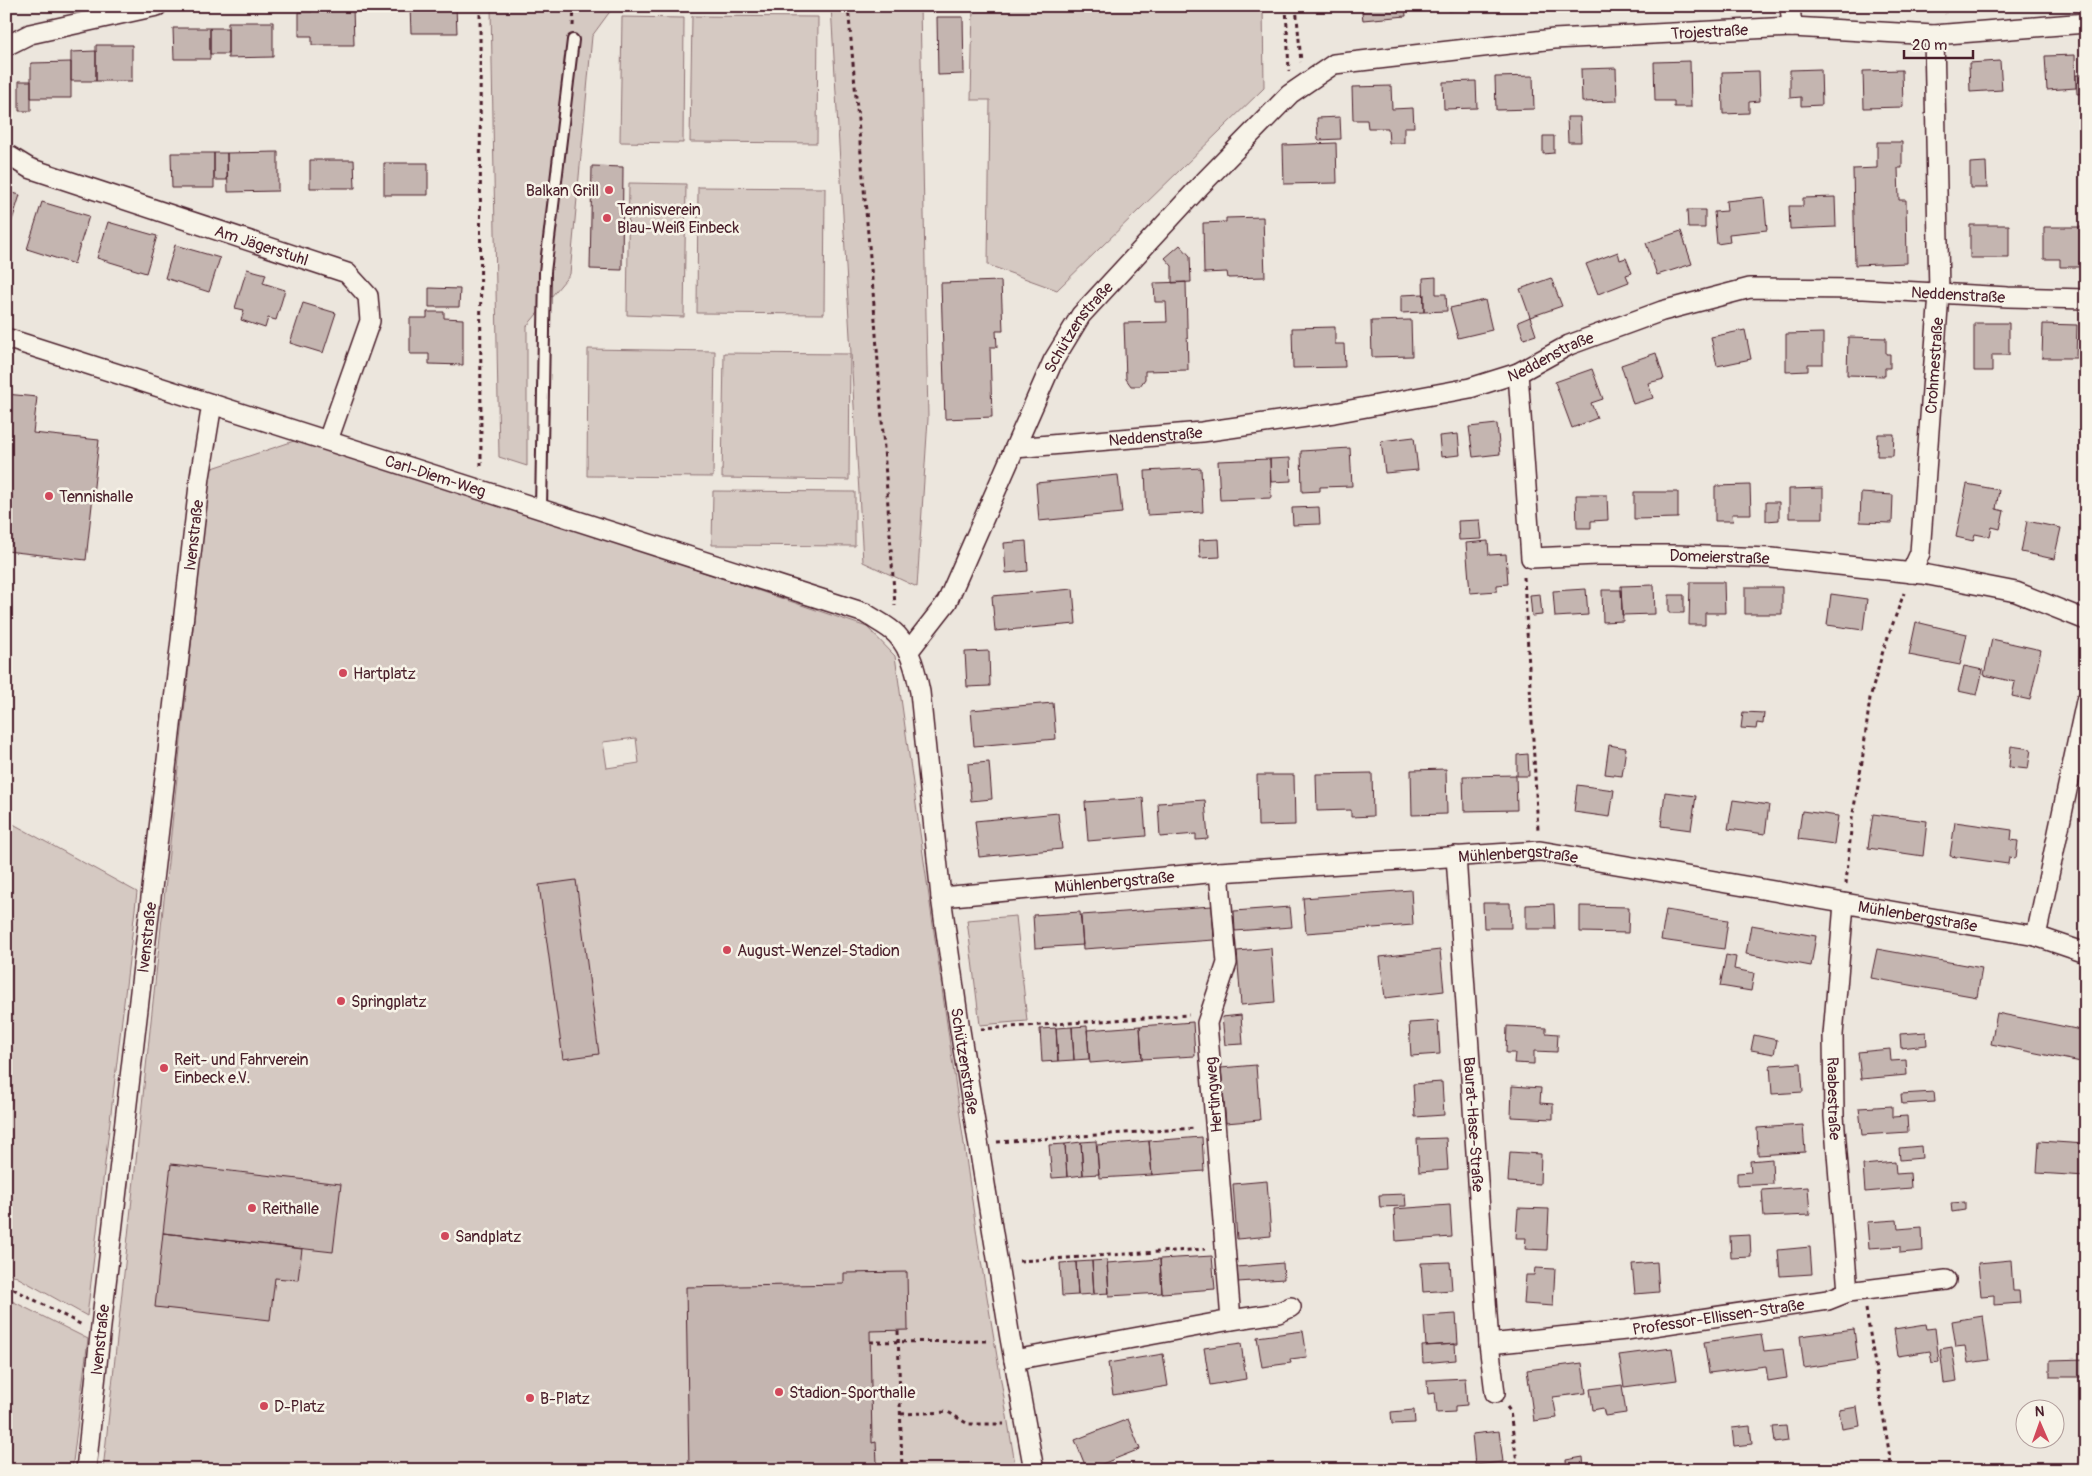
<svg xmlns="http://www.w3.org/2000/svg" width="2092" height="1476" font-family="Pangolin,sans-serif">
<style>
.green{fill:#d5c9c2;stroke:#907476;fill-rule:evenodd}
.building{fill:#c4b5b0;stroke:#4a1f2b}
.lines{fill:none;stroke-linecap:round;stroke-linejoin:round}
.lane-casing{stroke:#4a1f2b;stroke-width:14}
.street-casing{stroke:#4a1f2b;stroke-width:22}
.path{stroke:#4a1f2b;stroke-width:3;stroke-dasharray:4 4;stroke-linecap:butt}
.lane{stroke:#f7f3e8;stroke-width:10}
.street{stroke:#f7f3e8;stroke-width:19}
.poi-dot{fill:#d1495b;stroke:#f7f3e8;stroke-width:2}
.labels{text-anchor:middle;stroke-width:5;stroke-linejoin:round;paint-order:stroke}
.street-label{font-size:16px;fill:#4a1f2b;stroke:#f7f3e8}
.poi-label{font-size:16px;fill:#4a1f2b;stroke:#f7f3e8;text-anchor:start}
</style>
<rect width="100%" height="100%" fill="#ece6dd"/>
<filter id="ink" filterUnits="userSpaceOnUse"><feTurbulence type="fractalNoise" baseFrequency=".02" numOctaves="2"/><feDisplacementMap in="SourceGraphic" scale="10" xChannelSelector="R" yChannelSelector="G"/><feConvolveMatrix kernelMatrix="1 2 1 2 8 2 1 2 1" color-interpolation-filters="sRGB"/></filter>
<g filter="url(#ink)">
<path class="green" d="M491,6h123l-22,30 -22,238 -43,52v140l-28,-9z
M831,6h89l8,413 -11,168 -54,-25z
M973,6h290l1,82 -207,202 -69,-25 2,-165h-19z
M692,16l126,1 -1,126 -127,-1z
M622,17l62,1 -1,125 -63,-1z
M629,183l57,1 -2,133 -57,-2z
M698,187l127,1 -1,126 -127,-1z
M588,349l127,2 -2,126 -126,-1z
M724,353l126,1 -1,126 -127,-2z
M303,438l564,189 28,29 83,587 38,227h-913l107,-1001zM636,738l3,25 -32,5 -4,-26z
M713,491l142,1v54l-143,-1z
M6,820l131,72 -50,424 -81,-45z
M1016,916l11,105 -47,4 -13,-105z
M6,1298l82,41 -16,131h-66z"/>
<path class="building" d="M353,6l1,39h-42v-9h-13v-24h13v-5z
M410,6h46l1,27h-46z
M1361,6h44l1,10 -43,4z
M1448,6h29l1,2 -29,3z
M937,17h26l1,57 -26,1z
M228,22h45v35l-45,1z
M173,28h37v31h-36z
M210,28h18v26h-18z
M96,45h36v36h-36z
M96,51v30h-25v-29z
M2075,55l1,33 -29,2 -2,-34z
M1690,61l1,46h-17v-6h-19l-1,-39z
M2000,61l2,29 -32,2 -1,-29z
M71,62v36h-40v-35z
M1616,68l1,33 -35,1 -1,-33z
M1821,69l1,36 -21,1v-9l-11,1v-28z
M1902,70l1,37 -39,1 -1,-37z
M1759,71l1,30 -11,1v11l-26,1 -1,-42z
M2076,75h10v18l-9,1z
M1533,76l1,33 -38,1 -1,-33z
M19,81h12v30h-12z
M1476,81l1,27 -33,1 -1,-27z
M1391,86l1,23 21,-1 1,19h-10v16h-15l-1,-15h-20l-1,-8h-14l-1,-33z
M1340,117l1,22 -23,1 -1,-22z
M1567,117h13l1,25h-13z
M1543,136h11v17l-11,1z
M1877,142h25v26h-4l1,32h7l1,63 -52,2 -2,-96 24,-1z
M1336,143l1,40 -53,1 -1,-39z
M278,152v39l-50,1 -1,-39z
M171,153h43v35h-42z
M214,153h13v27h-13z
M310,160h44l1,28h-45z
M1986,162l1,26h-17v-25z
M384,163h44v32h-44z
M592,166l31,1 -1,103 -32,-1z
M6,191l14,4 -11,35h-3z
M1764,197l3,33 -38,4 1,8 -13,2 -3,-32 13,-1 -1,-10z
M1835,197l1,30 -46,2 -1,-23h14v-8z
M42,202l47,14 -15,48 -47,-15z
M1687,210h18v18h-17z
M1263,217l2,60 -37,1 -1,-6 -23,1 -1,-50 23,-1v-4z
M108,222l49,14 -11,37 -49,-15z
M1970,225h39v33h-39z
M2044,227h37l-1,40h-20v-8h-16z
M1681,231l11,33 -35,11 -11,-32z
M175,245l45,13 -11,34 -44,-14z
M1180,245l10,11 1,26 -19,1v-17l-7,-8z
M1618,252l2,8 6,-2 6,15 -6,2 3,7 -31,12 -12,-30z
M247,269l19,5 -3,9 22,7 -9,30 -8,-2 -3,10 -24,-8 3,-10 -9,-2z
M1436,277v17h10l1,17 -23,1 -1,-34z
M1551,278l11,28 -32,11 -10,-28z
M1001,281l2,50h-7l1,16h-7l2,70 -47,2 -4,-136z
M1186,282l2,88 -43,1v8l-5,7h-9l-5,-7 -2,-56 43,-1 -1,-20h-11l-1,-19z
M429,288l31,1 -1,18h-30z
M1424,294v18l-23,1v-18z
M1485,300l7,30 -34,8 -8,-30z
M303,303l33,10 -13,40 -33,-10z
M427,312h17v6l19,1v46l-34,-1v-10h-19v-36h17z
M1530,317l6,18 -12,4 -6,-17z
M1411,320l1,36 -40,1 -1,-36z
M1974,323h35v32h-17v16h-18z
M2043,324l34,1 -1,33h-34z
M1335,327v17h9l1,23 -52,1 -1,-40z
M1745,330l6,29 -34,7 -6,-29z
M1823,333v31h-15v7l-22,1v-38z
M1848,337l38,1v16h4v14h-5v8l-38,-1z
M1656,353l8,26 -16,4 5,15 -20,6 -12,-39z
M1592,369l11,30 -12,4 6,15 -25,10 -17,-46z
M6,394l31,3 -4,36 66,7 -13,120 -80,-9z
M1497,424l3,30 -27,3 -4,-30z
M1458,434l2,21 -19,2 -2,-21z
M1878,434h16l-1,22h-16z
M1414,437l4,33 -33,3 -4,-32z
M1350,448l2,38 -32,1v4l-18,1 -1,-41z
M1290,458l1,23 -20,1 -1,-23z
M1270,459l1,39 -51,2 -2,-39z
M1201,468l2,44 -56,3 -2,-44z
M1118,475l4,38 -83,8 -3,-38z
M1967,484l32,6 -3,19 8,2 -4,18 -8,-2 -2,10 -15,-3 -2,7 -17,-4z
M1750,485l1,29h-19l1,7h-18v-35z
M1823,488v30h-34v-29z
M1634,492h44v26l-44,1z
M1861,493l32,2 -1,28 -32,-1z
M1576,495h31l1,25 -17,1v7h-14z
M1766,502h13v18l-13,1z
M1319,507l1,17 -27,1 -1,-17z
M1480,520l2,19 -23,1 -1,-19z
M2027,521l34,7 -7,31 -33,-7z
M1219,539l1,18 -20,1 -1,-18z
M1026,541l2,30 -22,2 -2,-30z
M1488,541l1,14 17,-1 2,30 -11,1v6l-27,2 -4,-50z
M1690,582h34l1,31h-20v12h-16z
M1654,585l1,29 -33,1 -1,-29z
M1745,587h37v27h-37z
M1073,589l3,35 -81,7 -3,-35z
M1586,589l2,26 -33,2 -2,-26z
M1602,590h19l2,31 -20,1z
M1540,594l2,21 -10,1 -2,-21z
M1831,594l36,5 -4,31 -36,-5z
M1669,595h15v18h-15z
M1916,622l51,12 -7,31 -51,-10z
M1992,639l49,11 -11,50 -18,-4 3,-14 -31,-7z
M989,651l1,35 -23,1 -2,-35z
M1964,666l19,4 -6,25 -19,-4z
M1053,703l3,36 -82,7 -3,-36z
M1743,712l21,1 -1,11 -6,-1 -1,6 -15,-1z
M1609,745l17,3 -4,28 -17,-2z
M2011,746l20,3 -3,20 -19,-2z
M1528,754l1,22h-12v-21z
M989,762l3,37 -21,2 -3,-37z
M1446,769l1,45 -35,1 -1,-45z
M1372,773l1,43 -22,1v-7l-34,1 -1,-37z
M1257,775h37l1,50 -37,1z
M1516,775l1,35 -53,1 -1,-35z
M1577,785l37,5 -4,27 -36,-5z
M1665,792l31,4 -5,34 -30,-4z
M1143,798l3,38 -58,5 -3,-39z
M1205,800l3,39 -12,1v-6l-36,3 -2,-34z
M1733,800l36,5 -4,29 -37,-5z
M1802,811l36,5 -4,28 -36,-5z
M1058,813l4,36 -83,8 -4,-36z
M1873,814l54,7 -4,35 -55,-8z
M1955,822l57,8 -1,10 7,1 -2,17 -7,-1 -1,7 -58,-8z
M576,880l23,174 -36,5 -24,-174z
M1411,890l2,35 -107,8 -3,-35z
M1483,903h27l1,25h-27z
M1554,904l1,25h-29v-24z
M1212,906l2,34 -131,9 -2,-34z
M1580,906l49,1 -1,26 -48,-1z
M1290,907l2,20 -57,4 -1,-20z
M1666,910l62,10 -4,29 -63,-9z
M1080,912l3,33 -48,3 -2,-33z
M1751,925l65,11 -5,30 -65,-12z
M1271,948l4,54 -34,3 -4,-54z
M1877,949l105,19 -5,29 -106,-19z
M1440,950l4,41 -59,7 -5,-41z
M1726,955l10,2 -2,12 20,4 -3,18 -31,-5z
M1997,1013l89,18v32l-95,-19z
M1241,1015l2,29 -18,1 -3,-28z
M1438,1021l2,33 -29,2 -2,-33z
M1193,1022l2,34 -53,3 -2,-33z
M1087,1026l2,33 -15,1 -2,-33z
M1140,1026l2,33 -52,4 -3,-33z
M1507,1026l39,2v5l12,1 -1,18 -23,-1v13l-20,-1 1,-10h-9z
M1072,1027l2,33 -16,1 -2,-33z
M1056,1028l2,33 -16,1 -2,-33z
M1926,1032l1,13 -26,3 -1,-14z
M1754,1035l23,5 -3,14 -23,-4z
M1890,1049l1,12 15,-1 1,15 -46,4 -3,-27z
M1801,1063l2,29 -31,2 -2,-29z
M1256,1065l4,55 -34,3 -5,-55z
M1442,1082l2,33 -29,2 -2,-33z
M1512,1086l29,2 -1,15 13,1v15l-42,-2z
M1934,1092l1,10 -33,2 -1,-10z
M1892,1106v11l15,-1 1,16 -46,3 -3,-27z
M1803,1125l2,27 -47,3 -1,-27z
M1202,1137l2,34 -52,4 -3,-34z
M1446,1138l2,32 -29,2 -2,-33z
M1096,1141l3,33 -16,1 -2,-33z
M1149,1141l3,34 -53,3 -2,-33z
M2039,1141l47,3v32l-49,-3z
M1081,1142l2,33 -16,2 -2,-33z
M1065,1144l2,33 -15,1 -3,-33z
M1921,1146l1,12 -22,2 -1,-12z
M1510,1152l31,2 -1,30 -32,-2z
M1772,1159l1,25 -36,2v-13l14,-1 -1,-11z
M1895,1162l1,12 14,-1 1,15 -46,4 -2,-27z
M171,1164l170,20 -8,68 -170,-19z
M1267,1181l4,55 -34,3 -4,-55z
M1808,1187l2,28 -46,2 -2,-27z
M1405,1194l1,12 -26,1 -1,-12z
M1965,1202v8l-13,2 -1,-9z
M1450,1205l2,32 -56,4 -2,-32z
M1518,1208l31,1 -2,41 -22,-1 1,-11h-10z
M1897,1220l1,9 24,-2 1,24 -23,2v-7l-31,2 -2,-26z
M163,1233l139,16 -4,31 -23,-2 -5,42 -115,-13z
M1750,1235l1,22 -20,1 -1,-22z
M1810,1247l2,27 -32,2 -2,-26z
M1212,1256l3,33 -53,4 -2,-34z
M1160,1259l2,34 -53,3 -2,-33z
M1107,1260l2,33 -15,1 -2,-33z
M2011,1260l2,31h6l1,12 -26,2v-10l-13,1 -3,-33z
M1092,1261l2,33 -16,1 -2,-33z
M1076,1262l2,33 -16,1 -2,-33z
M1450,1262l2,28 -29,2 -2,-29z
M1657,1262l2,30 -24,2 -3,-30z
M1283,1263l1,16 -46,3 -1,-15z
M1535,1268l20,1 -2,37 -29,-2 2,-29h8z
M907,1272l1,58 -38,1 2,112 4,-1 1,21h8v7h-196l-3,-183 158,-3v-11z
M1456,1314l2,30 -32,2 -2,-30z
M1983,1316l6,44 -21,3 -3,-17 -9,1 -4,-26z
M1926,1324l1,5 8,-1 4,34 -7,1 -2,-12 -32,5 -4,-27z
M1854,1329l4,31 -54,8 -4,-32z
M1303,1331l4,26 -17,2 1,4 -29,4 -5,-30z
M1761,1334l3,17 19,-2 4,29 -19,3 -2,-15 -57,7 -5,-31z
M1241,1343l5,36 -36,6 -6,-37z
M1455,1344l1,16 -33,3 -1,-17z
M1952,1347l5,34 -13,2 -4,-34z
M1672,1348l5,32 -53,7 -5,-32z
M1163,1354l5,32 -55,9 -5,-32z
M2086,1359v18h-36v-17z
M1582,1363l4,30 -33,4 4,21 -23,3 -7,-51z
M1465,1378l2,27 -12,1v6l-18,1 -2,-20 -7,1 -1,-14z
M1622,1385l4,28 -21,3 -2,-8 -10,2 -3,-21z
M1857,1407l3,19 -18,3 -3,-19z
M1414,1410l1,13 -23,1 -1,-12z
M1128,1419l12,30 -53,21 -12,-30z
M1750,1426l2,18 -18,2 -2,-18z
M1786,1426l2,15 -13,2 -2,-16z
M1499,1431l4,31 -28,3 -3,-31z
M1583,1457l1,13h-17l-1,-10z"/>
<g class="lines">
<g class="lane-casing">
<path id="lane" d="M541,509l4,-237 28,-232"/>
</g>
<g class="street-casing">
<g id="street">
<path d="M1790,6l2,21"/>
<path d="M6,46l24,-12 127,-28"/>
<path id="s1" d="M6,154l23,14 318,105 21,23 2,25 -42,119"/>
<path id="s2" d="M6,338l859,275c10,7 24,13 32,22 14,15 19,37 23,57l21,205 19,133 50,308 24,132"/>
<path id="s3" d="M1518,373l13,185 66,-3h78l97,3 151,16 93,18 70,28"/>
<path id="s4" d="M1015,448l187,-16 132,-19 136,-25 48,-15 51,-28 93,-34 88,-23 114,1 144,8 78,2"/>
<path id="s5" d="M1911,573l9,-20 19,-259 -5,-259"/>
<path id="s6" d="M908,652l39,-50 106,-241 28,-46 120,-130 89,-91 44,-30 220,-25 238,-12 142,8 152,-12"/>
<path id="s7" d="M1456,856l33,488 6,49"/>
<path id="s8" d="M941,897l278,-25 321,-21 496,85 50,17"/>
<path id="s9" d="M1844,904l-11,131 1,81 14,176"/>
<path d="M2036,936l50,-235"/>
<path d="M1231,1320l47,-7 13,-6"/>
<path id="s10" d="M1489,1344l137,-14 202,-30 20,-8 98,-12"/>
<path d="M1014,1360l217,-40 -24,-297 20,-60 -8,-91"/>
<path id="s11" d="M86,1470l14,-135 100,-858 12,-73"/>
</g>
</g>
<path class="path" d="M480,6l1,462
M848,6l25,285 22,315
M1286,6l3,65
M1296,6l5,56
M1945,6l1,8
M573,26l1,-20
M1524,577l14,253
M1846,884l6,-65 10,-57 8,-64 13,-47 21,-58
M981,1029l208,-14
M997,1142l199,-14
M1019,1261l186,-12
M6,1285l76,40
M1866,1309l26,161
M898,1331l4,139
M870,1342l120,-1
M1507,1407l3,4 8,59
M901,1414l47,-2 20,12h36"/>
<use href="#lane" class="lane"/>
<use href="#street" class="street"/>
</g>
</g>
<g class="poi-dot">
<circle cx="609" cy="190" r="5"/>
<circle cx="607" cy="218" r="5"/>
<circle cx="49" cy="496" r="5"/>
<circle cx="343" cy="673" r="5"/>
<circle cx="727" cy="950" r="5"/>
<circle cx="341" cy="1001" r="5"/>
<circle cx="164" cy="1068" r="5"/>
<circle cx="252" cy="1208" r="5"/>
<circle cx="445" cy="1236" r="5"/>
<circle cx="779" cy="1392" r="5"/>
<circle cx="530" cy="1398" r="5"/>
<circle cx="264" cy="1406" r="5"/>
</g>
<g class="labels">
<g class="street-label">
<text dy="6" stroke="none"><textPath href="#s6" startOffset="1115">Trojestraße</textPath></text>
<text dy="6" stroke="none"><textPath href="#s1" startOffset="272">Am Jägerstuhl</textPath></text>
<text dy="6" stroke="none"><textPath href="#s4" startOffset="966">Neddenstraße</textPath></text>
<text dy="6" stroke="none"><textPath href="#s6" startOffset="369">Schützenstraße</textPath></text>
<text dy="6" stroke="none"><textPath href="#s4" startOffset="546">Neddenstraße</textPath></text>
<text dy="6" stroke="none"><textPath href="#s5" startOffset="210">Crohmestraße</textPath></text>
<text dy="6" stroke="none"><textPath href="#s4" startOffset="141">Neddenstraße</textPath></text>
<text dy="6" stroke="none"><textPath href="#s2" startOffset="451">Carl-Diem-Weg</textPath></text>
<text dy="6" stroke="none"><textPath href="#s11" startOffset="941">Ivenstraße</textPath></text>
<text dy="6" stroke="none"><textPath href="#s3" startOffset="374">Domeierstraße</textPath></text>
<text dy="6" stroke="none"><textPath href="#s8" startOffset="579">Mühlenbergstraße</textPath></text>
<text dy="6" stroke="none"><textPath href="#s8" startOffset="174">Mühlenbergstraße</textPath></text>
<text dy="6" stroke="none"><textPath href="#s8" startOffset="984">Mühlenbergstraße</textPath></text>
<text dy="6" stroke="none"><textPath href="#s11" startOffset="536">Ivenstraße</textPath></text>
<text dy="6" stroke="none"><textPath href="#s2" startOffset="1375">Schützenstraße</textPath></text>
<text transform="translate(1213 1095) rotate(-95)" y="6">Hertingweg</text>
<text dy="6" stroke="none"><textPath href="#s9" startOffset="195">Raabestraße</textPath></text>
<text dy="6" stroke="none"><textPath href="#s7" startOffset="269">Baurat-Hase-Straße</textPath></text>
<text dy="6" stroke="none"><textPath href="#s10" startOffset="231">Professor-Ellissen-Straße</textPath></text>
<text dy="6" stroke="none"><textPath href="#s11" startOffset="131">Ivenstraße</textPath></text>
</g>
<g class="poi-label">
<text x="599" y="196" text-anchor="end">Balkan Grill</text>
<text x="617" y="215">Tennisverein<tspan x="617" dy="18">Blau-Weiß Einbeck</tspan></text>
<text x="59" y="502">Tennishalle</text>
<text x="353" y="679">Hartplatz</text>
<text x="737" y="956">August-Wenzel-Stadion</text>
<text x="351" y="1007">Springplatz</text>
<text x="174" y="1065">Reit- und Fahrverein<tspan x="174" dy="18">Einbeck e.V.</tspan></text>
<text x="262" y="1214">Reithalle</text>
<text x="455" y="1242">Sandplatz</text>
<text x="789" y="1398">Stadion-Sporthalle</text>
<text x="540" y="1404">B-Platz</text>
<text x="274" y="1412">D-Platz</text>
</g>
</g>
<rect width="2092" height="1476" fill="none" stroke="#f7f3e8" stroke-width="25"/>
<rect x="12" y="12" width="2067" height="1451" fill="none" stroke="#4a1f2b" stroke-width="2" filter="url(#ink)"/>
<g transform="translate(2040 1424) rotate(358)"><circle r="24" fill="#f7f3e8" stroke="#b29e9c"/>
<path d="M0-4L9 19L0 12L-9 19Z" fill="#d1495b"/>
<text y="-8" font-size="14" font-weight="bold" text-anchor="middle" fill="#4a1f2b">N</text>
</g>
<path d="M1904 50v8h69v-8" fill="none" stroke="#4a1f2b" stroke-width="2.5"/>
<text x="1912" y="50" font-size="15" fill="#4a1f2b" stroke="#f7f3e8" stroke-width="4" paint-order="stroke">20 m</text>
</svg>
